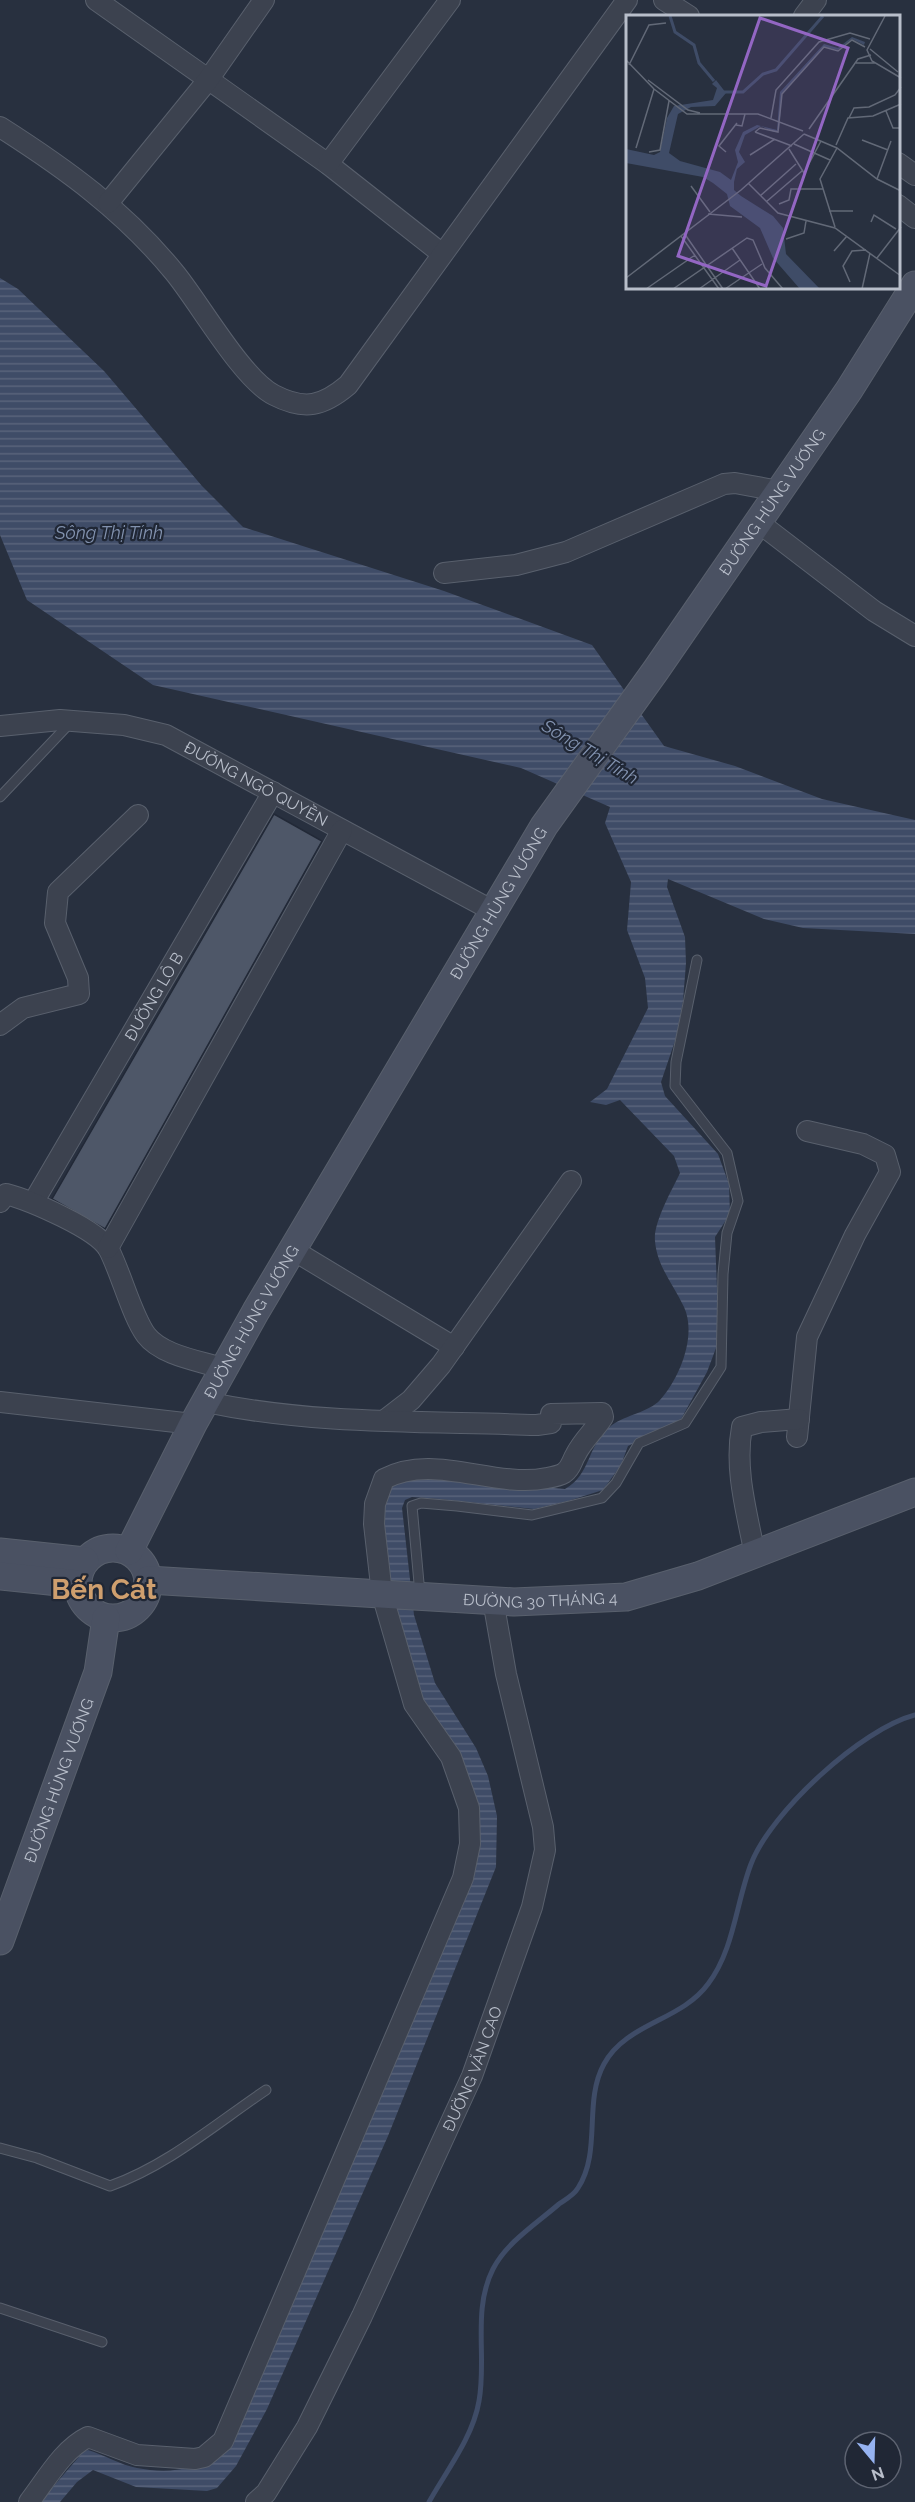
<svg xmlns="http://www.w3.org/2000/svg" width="915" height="2502" font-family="Raleway,sans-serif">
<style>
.water{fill:url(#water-rules)}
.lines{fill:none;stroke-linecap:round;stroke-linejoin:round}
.stream{stroke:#3f4c67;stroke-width:5}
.building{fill:#4e5768;stroke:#222937;stroke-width:1.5}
.lane-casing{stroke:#59606d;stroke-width:11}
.street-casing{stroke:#59606d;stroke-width:22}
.secondary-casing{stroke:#59606d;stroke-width:29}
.lane{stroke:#3c424f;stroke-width:9}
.street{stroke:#3c424f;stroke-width:20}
.secondary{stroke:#4a5162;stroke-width:27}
.labels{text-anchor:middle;stroke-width:4.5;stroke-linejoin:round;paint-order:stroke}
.street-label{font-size:16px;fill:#b8beca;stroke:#202735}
.water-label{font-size:18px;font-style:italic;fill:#8292af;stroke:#202735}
.town-label{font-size:28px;font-weight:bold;fill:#cf9f6e;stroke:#202735}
.inset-river{fill:none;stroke:#3f4c67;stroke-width:3}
.inset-road{fill:none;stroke:#626977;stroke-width:1.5}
.view{fill:#9366c3;fill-opacity:0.15;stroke:#9366c3;stroke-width:3}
.inset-edge{fill:none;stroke:#b8beca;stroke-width:3}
</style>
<defs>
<pattern id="water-rules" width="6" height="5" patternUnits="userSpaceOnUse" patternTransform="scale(1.5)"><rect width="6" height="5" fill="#3f4c67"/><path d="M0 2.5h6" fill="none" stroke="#59647b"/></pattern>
</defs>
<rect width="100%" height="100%" fill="#28303f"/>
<path class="water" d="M0,278l18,11 86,82 98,115 41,41 201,64 148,54 72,101 71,20 87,33 93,21v114l-112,-6 -39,-9 -96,-40 -1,8 18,50 1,26 -3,38 -7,37 -15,44 4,14 53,58 11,30 1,30 -15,23 4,103 -12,32 -27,49 -52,25 -7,19 -18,25 -35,11 -34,8 -94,-10 -28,-2 -7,3 -3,8 12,107 21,68 41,65 12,28 9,40 -1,51 -108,269 -121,273 -31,57 -19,22 -10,3 -71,-4 -43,-17 -16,12 -17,20h-20l43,-50 5,-2c16,5 33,15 49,18 25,5 56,4 76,-12l261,-621 -50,-124 -29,-86 -15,-110 9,-29 30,-9 146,12c27,-15 21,-44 47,-64 14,-10 37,-13 48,-25 20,-22 37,-65 24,-93 -11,-23 -27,-41 -29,-66 -2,-18 17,-51 25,-68l-6,-17 -54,-56 -14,5 -16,-3 17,-13 41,-81 -3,-30 -18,-48 4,-48 -26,-59 5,-16 -89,-39 -368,-83 -126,-85 -27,-65z"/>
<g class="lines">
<path class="stream" d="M429,2502c18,-32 44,-65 50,-101 8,-43 -7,-91 14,-132 14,-27 43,-45 66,-65 6,-4 15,-9 19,-16 24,-37 5,-86 26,-124 22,-41 77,-43 104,-80 26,-34 28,-81 43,-120 20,-52 110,-135 164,-149"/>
</g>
<path class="building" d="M274,814l48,27 -217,388 -53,-30z"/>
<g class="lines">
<g class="lane-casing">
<path id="lane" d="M0,797l71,-75
M420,1594l-8,-88 9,-3 36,3 75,9 70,-17 14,-15 23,-40 46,-20 36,-56 2,-93 4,-41 11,-32 -11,-48 -52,-67 1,-24 21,-102
M0,2148l37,10 73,28c57,-20 107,-63 156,-96
M0,2308l102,34"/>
</g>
<g class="street-casing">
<g id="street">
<path d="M96,0l232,164 113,89"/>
<path d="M664,0l25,16"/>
<path d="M804,16l12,-16"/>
<path d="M0,127c66,42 124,84 174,145 25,30 68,107 100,123 31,16 49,11 74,-10l279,-385"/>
<path d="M898,163l17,12"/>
<path d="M328,164l122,-164"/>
<path d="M108,203l100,-123 56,-80"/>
<path d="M898,205l17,13"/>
<path d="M758,522l116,89 41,25"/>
<path d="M444,573l72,-8 50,-13 158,-68 11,-1 44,8"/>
<path id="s1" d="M0,726l60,-6 64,5 42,10 329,177"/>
<path d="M0,1025l23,-17 56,-14 -1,-16 -23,-55 3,-31 80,-77"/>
<path id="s2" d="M34,1201l239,-409"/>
<path d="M0,1202l6,-8c23,6 92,35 103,56 12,23 23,66 37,85 16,21 55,26 79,34"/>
<path d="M108,1248l234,-418"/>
<path d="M293,1250l161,97"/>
<path d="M0,1402l193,22"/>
<path d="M385,1420l26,-20 30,-35 130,-184"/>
<path d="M797,1437l10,-100 48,-102 35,-63 -5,-17 -22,-11 -56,-13"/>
<path d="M755,1555c-8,-42 -21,-86 -13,-128l19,-5 38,-3"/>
<path d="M29,2502c17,-22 34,-53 59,-65l49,18 58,4 9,-2 19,-16 240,-563 7,-34 -1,-36 -18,-51 -37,-53 -32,-110 -8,-70 1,-20 9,-25c50,-27 110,10 163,-1 6,-1 12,-2 17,-5 8,-6 7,-11 12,-19 7,-14 19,-24 27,-37l-1,-4 -51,1v9l-14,2c-110,-4 -223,0 -331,-23"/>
<path id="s3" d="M256,2502l10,-9 41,-66 55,-111 110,-240 60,-169 13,-57 -2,-23 -37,-153 -13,-74"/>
</g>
</g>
<g class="secondary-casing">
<g id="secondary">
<circle cx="113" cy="1583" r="35"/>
<path id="s4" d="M129,1551l64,-127 63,-113 288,-485 112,-156 193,-280 66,-105"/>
<path d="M0,1552l85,9"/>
<path d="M0,1576l78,8"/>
<path id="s5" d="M148,1580l366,22 112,-5 72,-21 217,-84"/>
<path id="s6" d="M0,1941l98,-269 8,-54"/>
</g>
</g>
<use href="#lane" class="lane"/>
<use href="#street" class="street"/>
<use href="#secondary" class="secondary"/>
</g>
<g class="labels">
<g class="street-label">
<text dy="6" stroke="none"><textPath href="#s4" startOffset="1232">ĐƯỜNG HÙNG VƯƠNG</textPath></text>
<text dy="6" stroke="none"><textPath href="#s1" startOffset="270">ĐƯỜNG NGÔ QUYỀN</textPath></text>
<text dy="6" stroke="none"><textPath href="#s4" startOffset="746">ĐƯỜNG HÙNG VƯƠNG</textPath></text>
<text dy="6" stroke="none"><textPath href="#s2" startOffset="237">ĐƯỜNG LÔ B</textPath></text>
<text dy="6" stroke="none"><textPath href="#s4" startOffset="260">ĐƯỜNG HÙNG VƯƠNG</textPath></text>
<text dy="6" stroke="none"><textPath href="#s5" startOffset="393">ĐƯỜNG 30 THÁNG 4</textPath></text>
<text dy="6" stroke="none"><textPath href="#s6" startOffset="171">ĐƯỜNG HÙNG VƯƠNG</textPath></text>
<text dy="6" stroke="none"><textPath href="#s3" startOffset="486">ĐƯỜNG VĂN CAO</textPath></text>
</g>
<g class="water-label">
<text x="109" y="539">Sông Thị Tính</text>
<text transform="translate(590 752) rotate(31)" y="6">Sông Thị Tính</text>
</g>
<g class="town-label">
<text x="104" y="1599">Bến Cát</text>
</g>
</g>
<g transform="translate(626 15)">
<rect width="274" height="274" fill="#28303f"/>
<path d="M226,22l13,5 -1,3 -12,-6 -14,11 -14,-3 -42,47 -3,36 -5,2 -13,-6 -16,9 -6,17 6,10 -8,7 -3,13v8l7,6 32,20 10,12 3,26 34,35h-20l-27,-31 -13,-30 -30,-22 -3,-12 -14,-11 -10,-6 -77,-14v-14l28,6 6,-3 7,-34 7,-12 39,-6 4,-12 -5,-4 4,-4 10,13 -11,13 -24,1 -13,7 -9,39 11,8 40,11 11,8 7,-18 -3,-12 8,-18 14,-7 20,5 3,-38 44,-48 14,4z" fill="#3f4c67"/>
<path class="inset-river" d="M44,1l5,16 19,13 5,18 15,18M98,77h19l20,-18 13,-4 47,-54"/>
<path class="inset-road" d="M259,1l-18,34 5,11 29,17M244,34l28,23M0,45l28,29 33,25h71l45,17M230,48h19M3,50l20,-40 17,-2M22,65l40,30 12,3M260,96l7,17h8M145,103l5,-28 43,-48 31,-9 20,6M223,103l5,-10 15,-1 26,-12 6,-8M110,110l6,1 3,-12M183,114l49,-70 13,-4M129,117l5,-4 18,4 4,-38 42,-47 14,4 14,-11 13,7M129,117l37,14M178,119l33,14 40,31 24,12M236,125l26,10M168,129l36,16M210,130l12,-27 25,-2 28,-12M10,133l18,-59M163,134l15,24 17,-32M23,137l11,-2 9,-49M100,137l-7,-6 18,-23M124,140l25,-16M251,164l14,-38M122,168l30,30 57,15 66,48M65,171l19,26M134,181l36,-32M140,187l36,-31M153,189l10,-4 2,-11h32M203,196h24M82,199l34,3M245,207l3,-7 22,14M209,212l-15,-48 17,-31M58,218l39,56M55,221l38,53M160,224l18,-6 2,-12M106,233l28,41M208,236l13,-15M251,243l24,-31M0,263l115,-88 63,-56M224,267l-7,-16 9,-15 14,-1M20,274l49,-34M47,274l74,-51 6,2 12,28 18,21M73,274l41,-29M99,274l37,-25M236,274l8,-36"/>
<path class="view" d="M134,3l88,30 -82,238 -88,-30z"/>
<rect width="274" height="274" class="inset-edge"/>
</g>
<g transform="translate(873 2460) rotate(161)"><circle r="28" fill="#202735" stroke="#5d6371" stroke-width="1.5"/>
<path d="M0-4.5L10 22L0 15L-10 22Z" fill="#96b3f1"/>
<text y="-9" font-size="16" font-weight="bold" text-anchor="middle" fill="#b8beca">N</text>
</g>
</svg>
